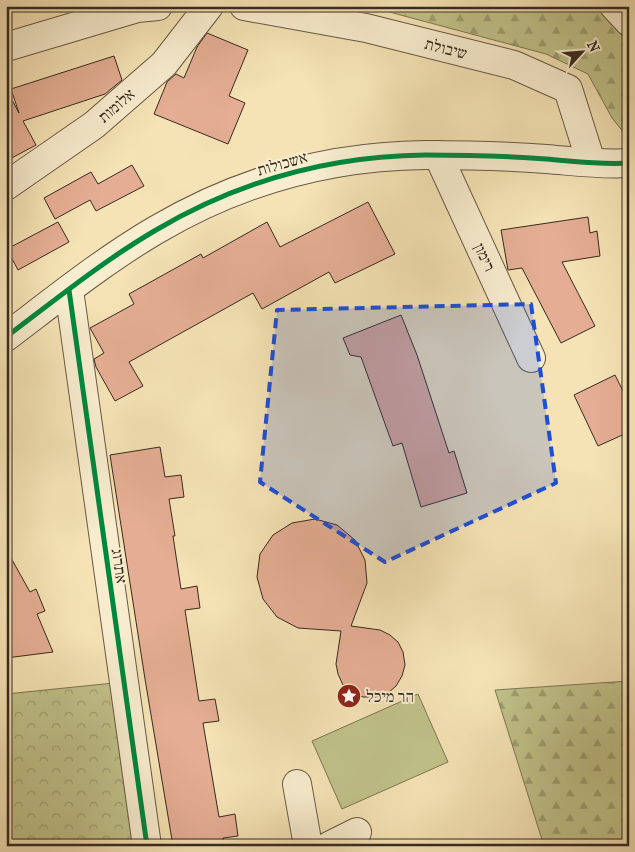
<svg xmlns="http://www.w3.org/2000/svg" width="635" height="852" font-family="'IM FELL French Canon','Frank Ruhl Libre',serif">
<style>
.green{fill:#c1c28a;stroke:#7c7655}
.forest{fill:url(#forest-firs);stroke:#7c7655}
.park{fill:url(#park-crowns);stroke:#7c7655}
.building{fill:#e5ae94;stroke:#382a20}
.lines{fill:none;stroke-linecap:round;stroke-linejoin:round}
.minor-casing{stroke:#675845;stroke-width:30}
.tertiary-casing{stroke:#675845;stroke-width:30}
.minor{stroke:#f8edcf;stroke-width:28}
.tertiary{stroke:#f8edcf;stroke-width:28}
.cycleway-casing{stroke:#f8edcf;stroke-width:8}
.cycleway{stroke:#00873e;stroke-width:5}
.marked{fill:#1d4ed8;fill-opacity:0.2;stroke:#1d4ed8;stroke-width:4;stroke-dasharray:10 6;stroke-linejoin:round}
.labels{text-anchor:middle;stroke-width:4;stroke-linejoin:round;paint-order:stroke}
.street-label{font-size:16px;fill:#382a20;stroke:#f8edcf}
.poi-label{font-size:16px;fill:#382a20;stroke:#f8edcf;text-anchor:start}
</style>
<defs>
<pattern id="forest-firs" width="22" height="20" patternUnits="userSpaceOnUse" patternTransform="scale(1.25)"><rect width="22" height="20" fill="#c1c28a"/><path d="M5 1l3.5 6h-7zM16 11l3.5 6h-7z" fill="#9e9e70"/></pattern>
<pattern id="park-crowns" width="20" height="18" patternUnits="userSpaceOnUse" patternTransform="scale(1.25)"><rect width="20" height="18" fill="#c1c28a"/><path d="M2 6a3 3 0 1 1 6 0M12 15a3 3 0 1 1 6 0" fill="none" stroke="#9e9e70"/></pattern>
</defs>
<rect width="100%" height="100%" fill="#f5e3b5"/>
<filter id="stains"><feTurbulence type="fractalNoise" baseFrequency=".004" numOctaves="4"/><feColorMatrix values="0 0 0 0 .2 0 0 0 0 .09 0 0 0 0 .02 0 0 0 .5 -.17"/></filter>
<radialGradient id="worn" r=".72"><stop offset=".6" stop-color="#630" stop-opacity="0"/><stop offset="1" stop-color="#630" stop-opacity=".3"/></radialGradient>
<path class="green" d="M418,694l30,68 -106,47 -30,-68z"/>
<path class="forest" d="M367,6h262v133l-17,-21 -24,-44 -42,-20z
M629,681v165h-85l-49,-156z"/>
<path class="park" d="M114,683l19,163h-127v-152z"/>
<path class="building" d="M207,33l41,17 -19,46 16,7 -17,41 -74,-30 13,-32 9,-8 8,4 13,-31z
M114,56l8,24 -17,14 -82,27 13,24 -30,16v-72l13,24 -8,-24z
M132,165l12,21 -48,25 -6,-11 -35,19 -11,-21 47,-26 7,12z
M368,202l27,52 -60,29 -6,-11 -67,37 -9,-16 -124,69 14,24 -28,15 -19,-34 -2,-8 10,-6 -14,-25 44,-24 -5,-10 72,-40 2,4 64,-36 13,25z
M588,217l2,16 7,-2 3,25 -38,6 33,64 -34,17 -39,-75 -14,2 -7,-40z
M58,222l11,20 -51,28 -11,-21z
M401,315l16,40 32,98 5,-2 13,42 -46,14 -19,-64 -9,3 -32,-89 -11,-2 -7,-17z
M615,375l14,28v29l-31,14 -24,-51z
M160,447l5,30 16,-2 3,22 -15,2 6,37h-2l8,53 16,-3 3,22 -15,2 14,91 16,-2 4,22 -16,2 16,94 16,-3 3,22 -15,2 1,8h-51l-28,-167 -35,-224z
M315,519l22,6 18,15 10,20 2,23 -16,43 29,4 10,5 8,7 5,10 2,13 -3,11 -6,10 -9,8 -12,3h-12l-11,-4 -9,-8 -5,-11 -2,-10 5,-33 -43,-3 -21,-11 -14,-18 -6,-22 3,-23 13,-19 19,-12z
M6,549l24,43 6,-3 9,22 -8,3 16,38 -47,6z"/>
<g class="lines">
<g class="minor-casing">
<path id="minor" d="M244,6l122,22 148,37 54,24 23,73
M6,47l131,-39 21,-2
M438,155l93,203
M6,186l88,-61 70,-61 45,-58
M69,290l78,556
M297,784l11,62
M329,846l28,-14"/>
</g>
<g class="tertiary-casing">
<path id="tertiary" d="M614,6l15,16
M6,337c49,-37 97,-76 150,-107 83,-49 174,-74 269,-75 40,0 81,1 121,4 27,2 55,6 83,4"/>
</g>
<use href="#minor" class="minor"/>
<use href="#tertiary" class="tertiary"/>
<g class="cycleway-casing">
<path id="cycleway" d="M69,290l78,556
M6,337c49,-37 97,-76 150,-107 83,-49 174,-74 269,-75 40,0 81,1 121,4 27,2 55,6 83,4"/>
</g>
<use href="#cycleway" class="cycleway"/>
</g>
<path class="marked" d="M531,304l25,179 -171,79 -125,-80 17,-172z"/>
<defs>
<g id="sight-disc" transform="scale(1.25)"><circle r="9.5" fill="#8f2418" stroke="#f8edcf"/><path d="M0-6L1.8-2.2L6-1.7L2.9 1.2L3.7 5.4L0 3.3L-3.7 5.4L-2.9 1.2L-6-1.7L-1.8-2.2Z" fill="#fff"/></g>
</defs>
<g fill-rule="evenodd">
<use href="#sight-disc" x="349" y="696"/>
</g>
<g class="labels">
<g class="street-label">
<text transform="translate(446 48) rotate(14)" y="6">שיבולת</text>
<text transform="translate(116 105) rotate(-41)" y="6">אלומות</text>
<text transform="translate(282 163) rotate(-16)" y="6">אשכולות</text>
<text transform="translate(485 257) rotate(65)" y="6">רימון</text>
<text transform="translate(120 566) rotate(82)" y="6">אתרוג</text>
</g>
<g class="poi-label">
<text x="366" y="702">הר מיכל</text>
</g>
</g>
<rect width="635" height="852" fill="none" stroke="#f5e3b5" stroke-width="25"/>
<rect x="8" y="8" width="620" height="837" fill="none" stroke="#382a20" stroke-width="2.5"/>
<rect x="12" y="12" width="610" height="827" fill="none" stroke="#382a20"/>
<g transform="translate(582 52) rotate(64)" stroke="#f8edcf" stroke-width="4" paint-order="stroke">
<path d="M0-4L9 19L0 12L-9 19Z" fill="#382a20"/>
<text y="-8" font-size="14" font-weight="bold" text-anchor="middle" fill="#382a20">N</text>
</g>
<rect width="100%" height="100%" filter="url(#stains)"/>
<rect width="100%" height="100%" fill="url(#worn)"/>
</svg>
